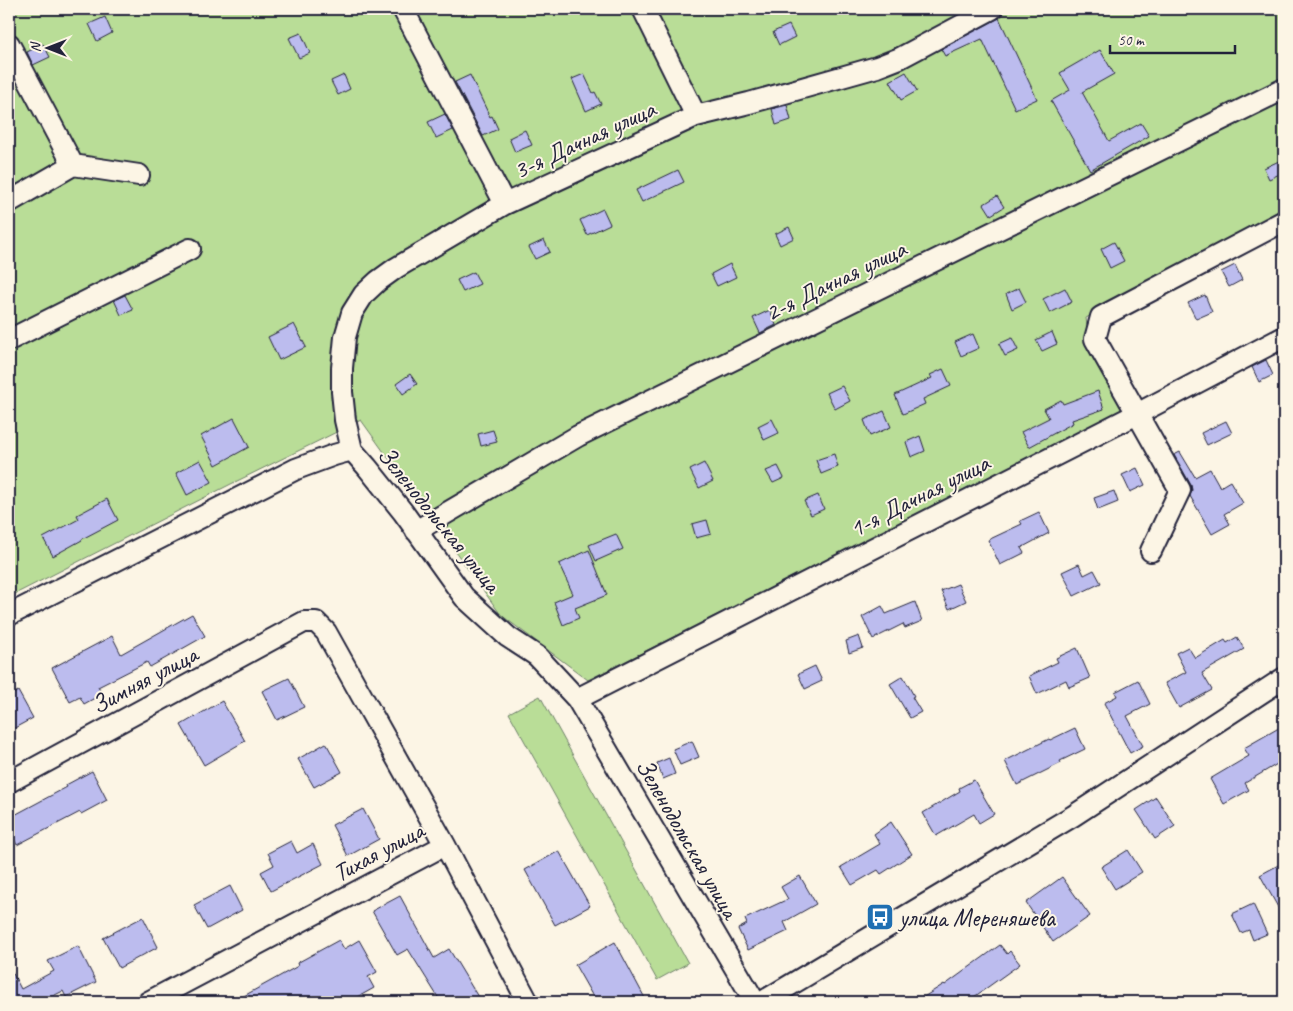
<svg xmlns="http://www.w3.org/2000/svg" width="1293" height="1011" font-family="Caveat,sans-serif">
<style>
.green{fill:#b9dd97;stroke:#6e8069}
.building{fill:#bcbcee;stroke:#22223b}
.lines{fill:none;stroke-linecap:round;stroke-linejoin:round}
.minor-casing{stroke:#22223b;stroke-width:24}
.minor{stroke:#fcf5e5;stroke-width:20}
.labels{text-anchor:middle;stroke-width:4;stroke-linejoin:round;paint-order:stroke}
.street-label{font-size:25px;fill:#22223b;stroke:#fcf5e5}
.poi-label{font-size:25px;fill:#22223b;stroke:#fcf5e5;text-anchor:start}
</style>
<rect width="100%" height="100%" fill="#fcf5e5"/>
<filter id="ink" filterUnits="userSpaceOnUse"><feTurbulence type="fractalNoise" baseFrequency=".02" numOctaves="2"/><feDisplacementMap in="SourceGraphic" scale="10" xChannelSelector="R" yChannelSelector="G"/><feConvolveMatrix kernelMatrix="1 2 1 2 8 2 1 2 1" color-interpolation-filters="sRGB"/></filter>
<g filter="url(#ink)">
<path class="green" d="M9,9h1275v201l-198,108 3,25 34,67 -535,270 -87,-65 -140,-195 -130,64 -222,113z
M540,696l148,267 -31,17 -148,-267z"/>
<path class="building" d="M105,17l7,16 -15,8 -8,-17z
M999,18l38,81 -22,10 -33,-70 -37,17 -4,-7z
M789,25l6,12 -16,8 -6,-13z
M301,33l9,20 -11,5 -10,-20z
M43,44l7,13 -17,8 -6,-13z
M1100,50l14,24 -32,18 27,49 32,-18 8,13 -59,34 -39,-69 19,-11 -10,-17z
M906,72l11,19 -16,9 -11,-19z
M584,74l9,19 2,-1 6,12 -15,7 -14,-32z
M344,75l6,14 -12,6 -7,-14z
M470,75l20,42 2,-1 6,13 -15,7 -28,-54z
M787,105l4,15 -15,5 -4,-16z
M445,114l8,16 -17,8 -8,-16z
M525,130l7,15 -17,7 -6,-14z
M1279,161l5,11 -15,7 -5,-11z
M678,170l6,12 -42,20 -6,-12z
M997,196l7,11 -13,8 -7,-11z
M603,209l7,15 -23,11 -7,-15z
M789,227l5,11 -14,7 -5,-11z
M544,240l6,12 -15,7 -6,-12z
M1114,242l10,19 -14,7 -9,-19z
M730,264l6,13 -19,9 -6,-12z
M1235,265l7,15 -13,7 -8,-15z
M474,272l6,12 -17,8 -6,-12z
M1019,288l7,14 -14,7 -6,-15z
M1065,288l7,14 -22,11 -7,-14z
M125,295l8,15 -12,5 -7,-15z
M1205,295l7,17 -16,7 -8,-16z
M770,310l6,15 -16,8 -7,-15z
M294,324l12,23 -27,13 -11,-23z
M1052,332l5,12 -15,7 -6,-11z
M973,334l6,14 -18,8 -6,-14z
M1012,338l6,12 -13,6 -6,-12z
M1266,360l7,15 -14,7 -7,-15z
M943,369l8,17 -28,13 2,5 -22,10 -8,-19 37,-17 -2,-3z
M410,374l7,10 -14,10 -7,-10z
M842,386l8,15 -15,8 -8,-16z
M1098,391l6,18 -32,11 1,3 -44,24 -8,-15 28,-14 -5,-9 17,-9 2,4z
M884,411l7,16 -21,9 -6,-16z
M234,418l15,29 -33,18 -15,-29z
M772,419l7,14 -15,7 -6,-14z
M1226,421l6,12 -25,12 -6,-12z
M493,430l4,12 -16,4 -3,-12z
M920,436l5,15 -14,6 -5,-15z
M1180,452l15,25 15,-8 10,18 10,-6 13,22 -19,11 6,10 -18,10 -22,-38 2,-6 -1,-5 -17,-30z
M834,454l4,13 -17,7 -5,-14z
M200,460l12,22 -25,13 -11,-22z
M704,463l9,18 -14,7 -9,-18z
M778,466l6,12 -11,5 -7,-12z
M1137,468l8,17 -15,7 -8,-17z
M1114,491l4,11 -20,8 -4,-12z
M818,495l6,14 -13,6 -7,-14z
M107,499l11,21 -36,19v1l-29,16 -10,-18 36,-19 -2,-4z
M1039,512l10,21 -28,15 3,5 -24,12 -12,-25 34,-16 -2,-3z
M707,520l4,14 -15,4 -4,-14z
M616,534l7,15 -27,12 -7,-16z
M589,550l18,45 -32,13 4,10 -16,7 -9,-23 19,-8 -14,-30z
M1079,564l5,11 10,-5 7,13 -27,13 -12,-24z
M958,584l8,17 -17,8 -8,-18z
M915,602l7,19 -17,7 -2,-4 -30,15 -11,-22 20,-11 4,8z
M192,614l13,22 -55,31 -3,-5 -49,25 4,7 -18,10 -4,-7 -10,5 -18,-34 60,-32 9,18z
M859,636l4,12 -14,5 -3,-12z
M1237,637l7,12 -42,24 10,17 -33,18 -14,-25 21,-11 -10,-19 12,-6 7,11 30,-18 2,3z
M1077,648l13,30 -21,9 -3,-7 -29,14 -8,-18 29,-14 -2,-4z
M815,666l7,15 -17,8 -7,-15z
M903,676l11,20 -2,1 9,15 -11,6 -20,-34z
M289,678l15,29 -27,13 -15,-29z
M1138,680l12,24 -23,12 16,30 -13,7 -26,-50 13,-7 -2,-4z
M18,691l15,27 -24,13v-35z
M222,701l23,40 -41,24 -23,-40z
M1284,725v35l-39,23 4,7 -25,14 -14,-25 39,-23 -5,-8z
M1075,728l10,21 -25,12 1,2 -44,22 -12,-24 44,-22 1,1z
M692,741l7,16 -19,8 -7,-16z
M326,743l16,29 -28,15 -16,-28z
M669,758l6,16 -12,5 -6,-16z
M92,771l15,29 -26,14 -1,-2 -63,33 -8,-16v-11l58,-31 -1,-2z
M974,780l20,34 -15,9 -5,-9 -38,22 -13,-23 37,-22 -1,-3z
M1156,797l19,29 -20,13 -19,-29z
M363,809l16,30 -31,17 -16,-31z
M891,822l21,32 -31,20 -3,-4 -26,15 -11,-18 39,-23 -6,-10z
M291,841l6,12 16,-9 10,20 -52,27 -10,-19 13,-7 -6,-12z
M1128,850l14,22 -27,17 -14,-22z
M559,851l31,55 -35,19 -30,-55z
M1284,862v56l-24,-43z
M800,876l16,28 -32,18 4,9 -40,19 -10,-21 9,-5 -2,-5 43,-20 -7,-12z
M1062,877l28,39 -37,26 -27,-39z
M230,886l12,24 -35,19 -13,-24z
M400,896l34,62 15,-9 32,53h-40l-33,-53 -11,6 -25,-44z
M1253,904l14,30 -14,6 -4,-10 -8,3 -9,-19z
M143,917l15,30 -39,21 -16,-30z
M339,940l5,9 15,-9 18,32 -9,5 6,11 -25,14h-116l65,-36 -1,-3z
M615,942l32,60h-51l-21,-37z
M1000,945l7,9 3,-3 10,13 -53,38h-51l28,-18 1,1z
M78,946l18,36 -30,15 -3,-6 -22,11h-32v-36l12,23 33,-18 -6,-10z"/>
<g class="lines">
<g class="minor-casing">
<path id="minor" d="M403,9l102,195
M643,9l53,107
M9,44l64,121
M9,202l64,-37 66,10
M9,340l181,-91
M352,450l-7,-30 -3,-28v-24l3,-31 7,-24 12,-19 14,-13 18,-13 109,-64 191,-88 53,-13 128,-36 23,-9 92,-49
M416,531l162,-95 706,-347
M1151,551l29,-61 -85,-151 6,-22 183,-96
M9,615l287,-146 38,-14 18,-5 15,17 36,45 61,85 44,40 29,19 40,43 178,303
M577,699l560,-285 147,-77
M9,782l295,-160h12l10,10 119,213 83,157
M148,1002l297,-157
M762,1002l311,-186 211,-138"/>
</g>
<use href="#minor" class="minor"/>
</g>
</g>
<defs>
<g id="bus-square" transform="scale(1.4375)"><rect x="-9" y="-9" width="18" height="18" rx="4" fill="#1f6fb2" stroke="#fcf5e5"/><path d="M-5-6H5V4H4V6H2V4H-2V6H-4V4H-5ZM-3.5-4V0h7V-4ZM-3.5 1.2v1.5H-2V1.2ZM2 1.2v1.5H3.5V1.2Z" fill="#fff"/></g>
</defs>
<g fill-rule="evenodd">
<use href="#bus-square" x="880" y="917"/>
</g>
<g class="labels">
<g class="street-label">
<text transform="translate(584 139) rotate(-25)" y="9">3-я Дачная улица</text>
<text transform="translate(835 280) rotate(-26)" y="9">2-я Дачная улица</text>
<text transform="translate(919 495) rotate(-27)" y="9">1-я Дачная улица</text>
<text transform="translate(440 519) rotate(51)" y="9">Зеленодольская улица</text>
<text transform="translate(144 679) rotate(-28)" y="9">Зимняя улица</text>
<text transform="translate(688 838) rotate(60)" y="9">Зеленодольская улица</text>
<text transform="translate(378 851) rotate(-28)" y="9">Тихая улица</text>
</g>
<g class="poi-label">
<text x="899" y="926">улица Мереняшева</text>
</g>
</g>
<rect width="1293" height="1011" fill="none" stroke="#fcf5e5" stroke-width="30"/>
<rect x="15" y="15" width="1263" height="981" fill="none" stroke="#22223b" stroke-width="2" filter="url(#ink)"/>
<g transform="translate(48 48) rotate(270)" stroke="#fcf5e5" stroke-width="4" paint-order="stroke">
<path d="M0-4L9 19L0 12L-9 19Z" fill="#22223b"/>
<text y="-8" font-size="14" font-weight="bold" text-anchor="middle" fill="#22223b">N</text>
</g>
<path d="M1110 45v8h125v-8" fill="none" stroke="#22223b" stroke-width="2.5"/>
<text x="1118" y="45" font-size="15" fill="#22223b" stroke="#fcf5e5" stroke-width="4" paint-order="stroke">50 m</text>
</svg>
